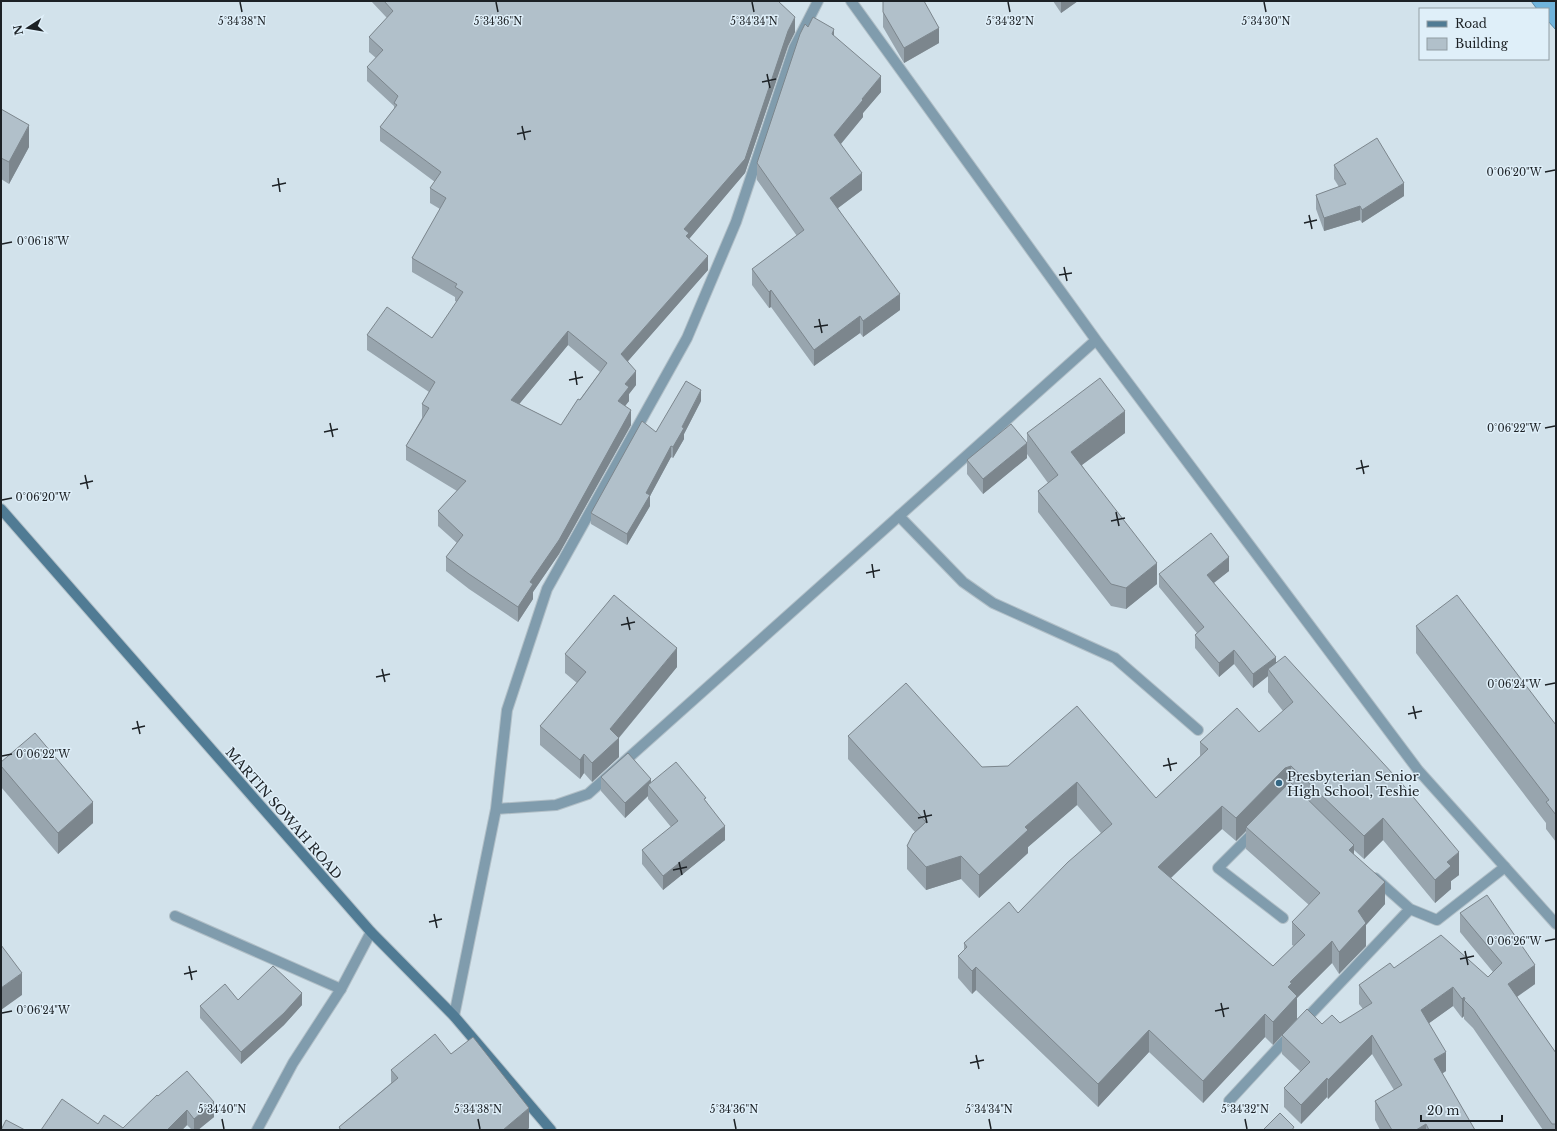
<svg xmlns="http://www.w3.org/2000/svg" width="1557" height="1131" font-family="'Libre Baskerville',serif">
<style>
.water{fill:#70b4dc;stroke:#5788a5}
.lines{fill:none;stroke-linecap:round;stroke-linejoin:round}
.lane-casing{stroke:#b1bfc7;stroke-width:12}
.street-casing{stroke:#b1bfc7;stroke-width:12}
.secondary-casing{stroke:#b1bfc7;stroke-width:12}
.lane{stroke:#809cad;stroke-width:10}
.street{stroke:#809cad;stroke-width:10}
.secondary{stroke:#507b94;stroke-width:10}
.wall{fill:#98a5ae;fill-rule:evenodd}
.shaded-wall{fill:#7c868d}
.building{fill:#b1c0ca;stroke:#7c868d;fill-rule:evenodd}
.ticks{fill:none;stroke:#1c2125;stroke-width:1.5}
.poi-dot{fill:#336683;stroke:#dfeff9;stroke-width:1.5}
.labels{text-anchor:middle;stroke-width:3;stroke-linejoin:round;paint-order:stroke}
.poi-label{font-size:13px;fill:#1c2125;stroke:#dfeff9;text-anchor:start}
.street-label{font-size:13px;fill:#1c2125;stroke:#dfeff9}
.ticks-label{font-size:10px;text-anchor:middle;fill:#1c2125;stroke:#dfeff9;stroke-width:3;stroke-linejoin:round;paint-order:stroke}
</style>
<rect width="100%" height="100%" fill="#d2e2eb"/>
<path class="water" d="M1531,1h25v29l-8,-9v-12h-11z"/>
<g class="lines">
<g class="lane-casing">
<path id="lane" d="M899,516l64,66 30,21 122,55 83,72
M1255,831l-37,37 65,50
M1375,878l35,31 27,11 68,-53
M175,916l166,73
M1302,1023l108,-114
M1229,1101l62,-67"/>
</g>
<g class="street-casing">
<path id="street" d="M1096,340l322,430 138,154
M496,809l60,-4 32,-11 508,-454 -245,-339
M454,1016l42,-207 11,-99 40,-121 140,-251 49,-116 58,-174 24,-47
M257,1130l36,-67 48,-74 30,-57"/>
</g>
<g class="secondary-casing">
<path id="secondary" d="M1,509l370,423 83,84 97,114"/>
</g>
<use href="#lane" class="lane"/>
<use href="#street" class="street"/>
<use href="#secondary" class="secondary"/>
</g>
<path class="wall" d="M371,1h407l17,31 -7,14 -43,127 -56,66 19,31 -80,91 8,24 -7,9v7l-4,5 6,19 -72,129 -26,38v7l-15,23 -49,-33 -23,-18v-14l11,-14 -19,-17v-15l19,-20 -51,-31v-14l16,-28v-14l7,-12 -62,-42v-15l65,3 25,-36 -2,-1v-4l-43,-25v-14l28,-49 -10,-6v-15l5,-6 -55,-41v-14l14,-18v-3l-27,-25v-14l9,-9 -7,-6v-15l18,-19zM568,345l32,27 -39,53 -42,-21z
M883,1l56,42 -35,20 -21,-36z
M1053,1h25l-17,12z
M808,27l26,9 47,56 -18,21v4l-22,27 21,46 -24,18 62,102 -37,27 -3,-4 -46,33 -43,-59 -2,1 -17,-23v-16l45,-33 -40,-56v-17z
M1,109l28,38 -20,37 -8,-5z
M1334,165l70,31 -42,27 -2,-3 -36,11 -8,-22v-14l23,-8 -5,-8z
M701,401l-17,33v5l-11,19 -2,-1 -21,39v10l-23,39 -36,-21v-11l65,-81z
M1027,433h98l-43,32 75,119 -31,25 -15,-3 -73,-94v-21l10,-8 -21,-29z
M1027,458l-44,36 -16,-20v-14z
M1229,571l-15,12 62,81 183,211 -8,6v8l-16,14 -52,-63 -19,19 -10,-9v5l31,49 -19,21v21l-27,28 -7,-11 -35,35v21l25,5 18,-1 23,-14 -4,-5v-19l35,-17 94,9 5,-5 -33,-40v-19l75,71 -18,13 39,56v77h-13l-70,-102 -9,-9v-3l-2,2 -9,-12 -24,17 17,48 -4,3 33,56h-95l-5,-10v-19l19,-11 -22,-36 -44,45 -1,-2 -26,27 -17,-17v-19l16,-17 -18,-17v-19l-9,10 -8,-8 -62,66 -54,-51 -51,55 -122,-117 -4,4 -14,-16v-22l6,-6v-7l54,-30 83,-80 -24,-28 -49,42v6l-49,45 -18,-19 -35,11 -19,-21v-23l8,-14 -67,-73v-23l134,31 26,-1 148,32 44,-42v-14l59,-10 24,-21 -15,-19v-16l-15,12 -19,-24 -15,13 -24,-29v-13l2,-2 -38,-46v-13zM1222,829l14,12 10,-10v18l63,56 -17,17v23l2,1 -21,20 -102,-88z
M1416,626l140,99v117l-10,-13v-6l-130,-170z
M565,654l112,13 -58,71v19l-27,25 -8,-9 -4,6 -40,-34v-19l37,-43 -12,-10z
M1,762l92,61 -35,31 -57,-67z
M601,777l50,6 55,18 19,39 -62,50 -21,-26v-14l29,-23 -23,-28v-3l-23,22 -24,-27z
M238,1000l64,5 -18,20 -43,39 -41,-46v-12z
M451,1054l78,74 -2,2h-188v-3l52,-44v-13z
M158,1096l56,21 -16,13h-6l-5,-5 -5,5h-141l57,-6 25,4z"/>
<path class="shaded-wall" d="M1061,1h17l-17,12z
M795,17v15l-7,14 -43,127 -56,66v9l-5,-19z
M939,28v15l-35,20v-15z
M834,29v16l-2,-11z
M881,76v16l-18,21v4l-29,35v-17l28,-36z
M29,125v22l-20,37v-22z
M862,173v17l-32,24v-16z
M1404,183v13l-42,27v-13z
M1360,206v14l-36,11v-13z
M708,256v14l-87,99v-15z
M771,290v17l-2,1v-16z
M900,294v16l-37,27v-16z
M860,316v17l-46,33v-16z
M568,331v14l-57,69v-14z
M636,371v14l-7,9v7l-11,14v-14l7,-17z
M701,390v11l-17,33v5l-11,19v-11l9,-20z
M631,410v15l-72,129 -26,38v7l-15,23v-15l12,-25z
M1125,411v22l-54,40v-21z
M1027,443v15l-44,36v-15z
M671,446v11l-21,39v10l-23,39v-11l19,-41z
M1229,557v14l-22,17v-13z
M1157,563v21l-31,25v-21z
M677,648v19l-61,74 3,-3v19l-27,25v-19l18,-34z
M1234,650v14l-15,13v-14z
M1276,657v13l-8,-1v7l-15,12v-14z
M584,754v19l-4,6v-19z
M1291,766v23l-45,38v4l-10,10v-23l49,-50z
M651,779v9l-3,-3v11l-23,22v-15z
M1077,782v23l-49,42v6l-49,45v-23l46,-48z
M93,802v21l-35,31v-21z
M1222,806v23l-64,61v-23z
M1383,818v22l-19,19v-23z
M725,826v14l-62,50v-14z
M1354,845v23l-5,-18z
M1459,852v23l-8,6v8l-16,14v-23l12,-18z
M961,856v23l-35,11v-23z
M1385,882v22l-19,21v21l-27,28v-22l19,-41z
M1332,941v22l-35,35v21l-24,26v-23l17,-40z
M1535,965v19l-27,19v-19z
M976,967v23l-4,4v-23z
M22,973v22l-21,15v-22z
M1453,987v19l-32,23v-19z
M302,993v12l-18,20 -43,39v-12z
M1464,997v19l-2,2v-19z
M1265,1014v23l-62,66v-22z
M1149,1030v22l-51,55v-23z
M1372,1035v19l-44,45v-19z
M1446,1052v19l-12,7v-19z
M1327,1078v19l-26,27v-19z
M214,1102v15l-16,13h-4v-11z
M529,1108v20l-2,2h-24z
M187,1110v15l-5,5h-15z
M1426,1124v6h-10z"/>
<path class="building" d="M384,1h394l17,16 -7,14 -43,128 -61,70 5,4 -3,3 22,20 -87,98 15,17 -11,13 4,3 -11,14 13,9 -72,130 -29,42 3,2 -15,23 -49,-33 -23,-17 17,-22 -25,-24 28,-30 -60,-35 23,-38 -7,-4 13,-22 -68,-47 20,-28 45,31 31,-46 -8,-5 2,-3 -45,-26 34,-60 -16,-10 11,-16 -61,-45 17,-22 -3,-2 4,-7 -31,-29 16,-17 -14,-13 24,-26zM568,331l39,32 -27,37 -2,-1 -17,26 -50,-25z
M883,1h41l15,27 -35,20 -21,-36z
M813,17l21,12 -2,5 49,42 -19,23 1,1 -29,35 28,38 -32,25 70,96 -37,27 -3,-5 -46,34 -43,-60 -2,2 -17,-23 52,-39 -47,-67 43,-129 5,-10 3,3z
M1,109l28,16 -20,37 -8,-4z
M1377,138l27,45 -42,27 -2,-4 -36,12 -8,-23 30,-11 -12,-19z
M1100,378l25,33 -54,41 86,111 -31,25 -15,-4 -73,-93 20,-16 -31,-42z
M686,381l15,9 -19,37 2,1 -11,19 -2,-1 -25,47 4,2 -23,39 -36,-21 51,-92 14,11z
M1011,424l16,19 -44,36 -16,-19z
M1211,533l18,24 -22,18 69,82 -23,17 -19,-24 -15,13 -24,-28 9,-8 -45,-53z
M614,595l63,53 -67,81 9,9 -27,25 -8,-9 -4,6 -40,-34 46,-54 -21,-18z
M1457,595l99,130v90l-10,-13 3,-2 -133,-174z
M1285,656l119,130 55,66 -12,10 4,4 -16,14 -52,-62 -19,18 -73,-70 -6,2 -49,50 -14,-12 -64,61 115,99 32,-31 -13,-13 28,-29 -74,-66 44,-45 64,63 -5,5 36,32 -27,29 8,12 -27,29 -7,-11 -42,41 2,1 -4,4 9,9 -24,26 -8,-8 -62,67 -54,-51 -51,54 -122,-117 -4,4 -14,-15 9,-9 -3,-4 45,-41 9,11 50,-51 44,-38 -35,-42 -52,45 3,3 -49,45 -18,-19 -35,11 -19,-21 6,-12 13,-12 -78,-86 58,-53 76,84 26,-1 69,-60 79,92 52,-49 -8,-7 37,-34 22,24 34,-30 -25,-33z
M35,733l58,69 -35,31 -57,-67v-4z
M628,753l23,26 -26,24 -24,-26z
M676,762l30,36 -2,1 21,27 -62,50 -21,-26 36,-29 -30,-36z
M1487,895l48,70 -27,19 48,69v71h-4l-79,-115 -9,-9 1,-1 -1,-2 -2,2 -9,-12 -32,23 25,42 -12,7 41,71h-46l-3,-6 -10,6h-24l-17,-29 27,-16 -30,-50 -44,45 -1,-2 -26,27 -17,-17 26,-26 -28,-27 25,-26 15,15 10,-9 8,8 32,-20 -13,-18 31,-22 4,5 47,-33 47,42 14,-14 -42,-50z
M1,945l21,28 -21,15z
M273,966l29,27 -18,20 -43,39 -41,-46 25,-22 13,16z
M435,1034l16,20 22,-17 56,71 -26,22h-162l-2,-3 59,-49 -7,-8z
M187,1071l27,31 -20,17 -7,-9 -20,20h-126l21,-31 36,25 6,-9 19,13 34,-33 1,1z
M1280,1113l14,14 -2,3h-29z
M6,1120l19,10h-24z"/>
<path class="ticks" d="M240,2l2,10M496,2l2,10M752,2l2,10M1008,2l2,10M1264,2l2,10M767,74l3,14M762,82l14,-3M522,126l3,14M517,134l14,-3M1545,172l10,-2M278,178l2,14M272,186l14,-3M1309,215l3,14M1304,223l13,-3M2,244l10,-2M1064,267l3,14M1059,275l13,-2M819,319l3,14M814,327l14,-2M575,371l2,14M569,380l14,-3M330,423l3,14M1545,428l10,-2M324,432l14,-3M1361,460l3,14M1356,469l13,-3M85,475l3,14M80,484l13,-3M2,500l10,-2M1116,512l3,14M1111,521l14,-3M872,564l2,14M866,573l14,-3M627,617l3,13M621,625l14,-3M382,669l3,13M376,677l14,-3M1545,685l10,-2M1413,706l3,13M1408,714l14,-3M137,721l3,13M132,729l13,-3M2,756l10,-2M1168,758l3,13M1163,766l14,-3M924,810l3,13M918,818l14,-3M679,862l3,13M673,870l14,-3M434,914l3,14M429,922l13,-3M1545,941l10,-2M1465,951l3,14M1460,959l14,-3M189,966l3,14M184,974l13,-3M1221,1003l3,14M1215,1011l14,-3M2,1013l10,-2M976,1055l3,14M970,1063l14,-3M222,1119l2,10M478,1119l2,10M734,1119l2,10M989,1119l2,10M1245,1119l2,10"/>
<circle class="poi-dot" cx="1279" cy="783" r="4"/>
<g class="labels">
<g class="poi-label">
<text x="1287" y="781">Presbyterian Senior<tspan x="1287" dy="15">High School, Teshie</tspan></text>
</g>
<g class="street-label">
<text transform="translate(284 813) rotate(49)" y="5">MARTIN SOWAH ROAD</text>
</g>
</g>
<g class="ticks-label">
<text x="242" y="25">5°34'38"N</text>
<text x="498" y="25">5°34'36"N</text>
<text x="754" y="25">5°34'34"N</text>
<text x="1010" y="25">5°34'32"N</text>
<text x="1266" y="25">5°34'30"N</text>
<text x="1514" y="176">0°06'20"W</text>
<text x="43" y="245">0°06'18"W</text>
<text x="1514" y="432">0°06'22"W</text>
<text x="43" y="501">0°06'20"W</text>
<text x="1514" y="688">0°06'24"W</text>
<text x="43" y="758">0°06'22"W</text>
<text x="1514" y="945">0°06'26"W</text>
<text x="43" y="1014">0°06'24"W</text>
<text x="222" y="1113">5°34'40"N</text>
<text x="478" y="1113">5°34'38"N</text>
<text x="734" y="1113">5°34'36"N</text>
<text x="989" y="1113">5°34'34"N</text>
<text x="1245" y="1113">5°34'32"N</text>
</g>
<rect width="1557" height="1131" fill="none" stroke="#1c2125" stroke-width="4"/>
<rect x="1419" y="8" width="130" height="52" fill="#dfeff9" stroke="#919da4"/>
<rect x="1427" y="21" width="20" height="6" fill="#507b94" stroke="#919da4"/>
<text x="1455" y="28" font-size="12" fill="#1c2125">Road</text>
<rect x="1427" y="38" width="20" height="12" fill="#b1c0ca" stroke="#919da4"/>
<text x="1455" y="48" font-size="12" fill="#1c2125">Building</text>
<g transform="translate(28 28) rotate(258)" stroke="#dfeff9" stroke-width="3" paint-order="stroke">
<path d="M0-3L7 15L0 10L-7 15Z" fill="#1c2125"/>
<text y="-6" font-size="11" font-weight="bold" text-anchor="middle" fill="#1c2125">N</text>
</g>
<path d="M1421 1115v6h81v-6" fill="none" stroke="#1c2125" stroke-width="2"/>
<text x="1427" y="1115" font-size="12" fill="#1c2125" stroke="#dfeff9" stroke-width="3" paint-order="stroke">20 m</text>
</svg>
